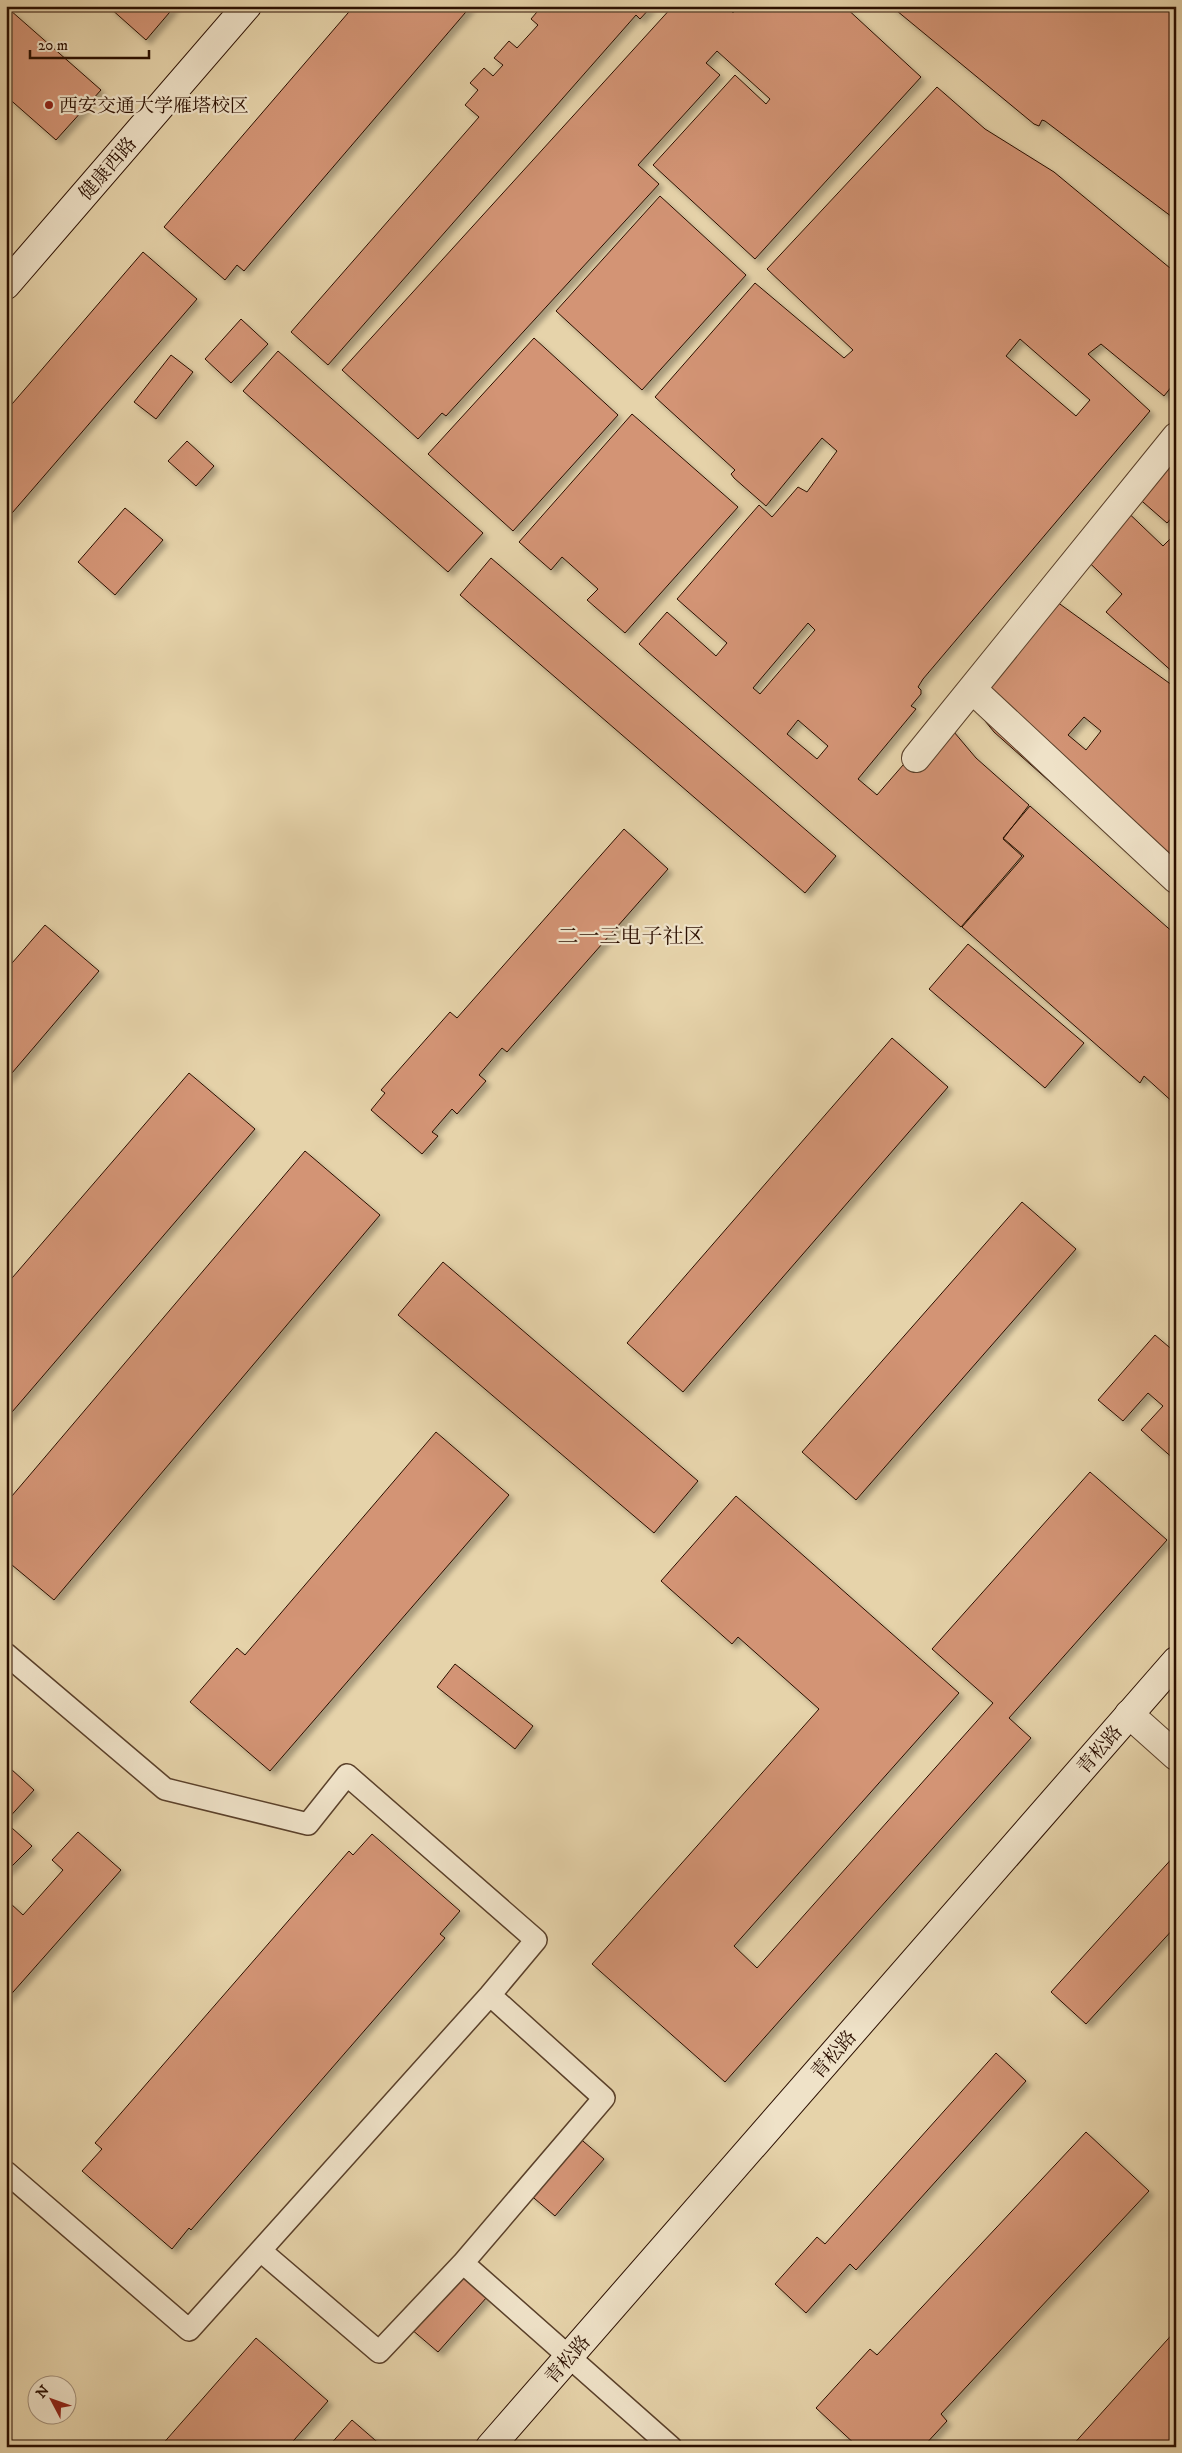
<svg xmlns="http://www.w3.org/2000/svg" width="1182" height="2453" font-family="'IM FELL DW Pica','Noto Serif SC',serif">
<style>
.building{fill:#d39475;stroke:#2b0f00;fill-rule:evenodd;filter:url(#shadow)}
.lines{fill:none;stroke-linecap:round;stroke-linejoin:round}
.lane-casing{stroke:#5a402a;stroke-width:24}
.street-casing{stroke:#5a402a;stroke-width:30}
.secondary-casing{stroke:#2b0f00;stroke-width:30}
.lane{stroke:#efe2c8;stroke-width:21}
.street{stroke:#efe2c8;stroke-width:28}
.secondary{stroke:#efe2c8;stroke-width:28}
.poi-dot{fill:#8f2418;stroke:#efe2c8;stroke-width:2}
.labels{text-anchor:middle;stroke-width:4.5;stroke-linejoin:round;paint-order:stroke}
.poi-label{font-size:19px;fill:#2b0f00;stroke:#efe2c8;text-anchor:start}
.street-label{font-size:19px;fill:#2b0f00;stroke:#efe2c8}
.quarter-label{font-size:21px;fill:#2b0f00;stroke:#efe2c8}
</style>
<defs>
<filter id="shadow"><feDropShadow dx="4.5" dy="4.5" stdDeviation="2.5" flood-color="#0004"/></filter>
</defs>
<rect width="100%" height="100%" fill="#e6d3aa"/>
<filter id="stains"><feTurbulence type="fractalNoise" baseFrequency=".004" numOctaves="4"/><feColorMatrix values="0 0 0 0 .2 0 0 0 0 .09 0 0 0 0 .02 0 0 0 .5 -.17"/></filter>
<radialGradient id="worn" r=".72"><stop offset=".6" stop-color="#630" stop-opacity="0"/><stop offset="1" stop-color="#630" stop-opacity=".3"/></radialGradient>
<path class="building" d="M111,6h64l-29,34 -36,-32z
M354,6h117l-227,265 -7,-6 -12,15 -61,-53z
M542,6l7,2 2,-2h101l-12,13 -4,-4 -308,350 -37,-33 188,-215 -14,-12 13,-15 -8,-7 14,-15 9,8 10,-11 -9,-7 15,-17 8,7 21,-23 -7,-6z
M673,6h53l7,7 6,-7h105l77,71 -166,182 -102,-94 82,-90 31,29 4,-5 -53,-48 -11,12 14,12 -82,90 21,19 -213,232 -4,-3 -24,26 -76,-69z
M891,6h281l-1,2 5,4v208l-131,-99 -3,-1 -3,6 -5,-2z
M10,10l91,80 -45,50 -50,-44v-82z
M937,87l48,42 69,43 122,101v108l-12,15 -63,-52 -13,10 62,57 -227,268 -5,8 3,3v4l-10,12 5,3 -58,70 19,16 66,-76 33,39 53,47 -26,34 19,17 -61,71 -322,-283 28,-32 49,44 11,-13 -50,-44 82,-94 13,12 26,-30 9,5 30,-41 -15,-13 -56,68 -32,-28 -3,-4 4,-4 -80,-73 100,-114 89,75 9,-8 -86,-81zM1020,339l70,61 -14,16 -70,-60zM808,623l7,7 -55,64 -7,-6zM798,720l30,26 -11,13 -30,-25z
M660,196l86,79 -104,115 -86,-79z
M143,252l54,47 -191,221v-109z
M241,319l27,25 -37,39 -26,-24z
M534,338l84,77 -105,116 -85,-77z
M278,351l205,182 -35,39 -205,-181z
M171,355l22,17 -37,47 -22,-17z
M632,414l106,93 -113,126 -38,-33 11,-11 -36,-32 -11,13 -32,-28z
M1176,432v81l-9,10 -39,-34z
M187,441l27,25 -18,20 -28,-25z
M1118,503l45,43 13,-13v142l-70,-63 16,-18 -47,-45z
M125,508l38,32 -48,55 -37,-33z
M491,558l345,298 -31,37 -345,-298z
M1046,594l130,94v206l-182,-162 -34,-42zM1084,717l17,14 -15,19 -18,-15z
M1030,806l146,129v170l-32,-29 -4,7 -178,-156 62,-71 -21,-18z
M624,829l44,40 -161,183 -5,-4 -23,27 7,6 -29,33 -5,-5 -20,23 6,4 -16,18 -51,-44 14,-17 -4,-3 69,-78 7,6z
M45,925l54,46 -93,109v-110z
M968,944l116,99 -39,45 -116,-99z
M892,1038l56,49 -265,305 -56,-49z
M189,1073l66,56 -249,290v-134z
M305,1151l75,64 -326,385 -48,-40v-57z
M1022,1202l54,47 -220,251 -54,-48z
M443,1262l255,219 -44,52 -256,-218z
M1155,1335l21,18v108l-35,-31 22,-24 -15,-13 -25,28 -25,-21z
M436,1432l73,63 -239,276 -80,-69 47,-54 8,7z
M1090,1472l77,68 -158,178 22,20 -306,344 -133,-118 227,-255 -81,-72 -6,7 -71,-63 75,-85 223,197 -225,253 23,22 236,-265 -61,-54z
M455,1664l78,62 -18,23 -78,-62z
M11,1769l23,21 -28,31v-46z
M12,1828l20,18 -26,26v-38z
M78,1832l43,38 -115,130v-92l4,-5 13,12 40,-45 -11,-10z
M372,1834l88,77 -20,23 5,4 -254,292 -2,-2 -17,21 -90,-78 20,-22 -7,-6 254,-292 4,4z
M1176,1854v72l-90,98 -35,-32z
M996,2053l30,28 -170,189 -6,-6 -44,49 -31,-29 42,-47 8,7z
M1086,2132l63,59 -208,223 6,7 -24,26h-65l-42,-39 54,-59 7,6z
M577,2136l27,23 -49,57 -27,-23z
M460,2274l27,23 -49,55 -27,-23z
M1176,2330v117h-105z
M256,2338l72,63 -40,46h-128z
M352,2420l31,27h-55z"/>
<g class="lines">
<g class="lane-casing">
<path id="lane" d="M6,1654l159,135 143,35 39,-49 189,165 -46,55 -301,335 -183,-158
M490,1995l114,103 -141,165 208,184
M261,2251l118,101 84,-89"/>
</g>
<g class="street-casing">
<path id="street" d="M972,689l204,190
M916,758l260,-321
M1129,1714l47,42"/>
</g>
<g class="secondary-casing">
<path id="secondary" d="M6,285l241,-279
M490,2447l686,-786"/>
</g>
<use href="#lane" class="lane"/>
<use href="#street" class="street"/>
<use href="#secondary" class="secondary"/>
</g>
<circle class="poi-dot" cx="49" cy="105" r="5"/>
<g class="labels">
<g class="poi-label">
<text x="59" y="112">西安交通大学雁塔校区</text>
</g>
<g class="street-label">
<text transform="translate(107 168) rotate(-49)" y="7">健康西路</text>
<text transform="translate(1099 1749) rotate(-49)" y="7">青松路</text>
<text transform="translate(833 2054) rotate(-49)" y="7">青松路</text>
<text transform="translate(567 2359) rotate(-49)" y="7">青松路</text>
</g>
<g class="quarter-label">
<text x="631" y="943">二一三电子社区</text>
</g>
</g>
<rect width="1182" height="2453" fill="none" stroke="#e6d3aa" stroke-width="25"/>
<rect x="8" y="8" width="1167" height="2438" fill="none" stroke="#2b0f00" stroke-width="2.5"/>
<rect x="12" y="12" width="1157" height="2428" fill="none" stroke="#2b0f00"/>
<g transform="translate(52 2400) rotate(311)"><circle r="24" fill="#efe2c8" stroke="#a18e78"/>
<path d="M0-4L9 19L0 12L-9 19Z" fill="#8f2418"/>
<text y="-8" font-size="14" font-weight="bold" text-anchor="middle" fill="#2b0f00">N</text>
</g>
<path d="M30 50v8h119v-8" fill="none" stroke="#2b0f00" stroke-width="2.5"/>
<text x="38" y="50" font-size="15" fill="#2b0f00" stroke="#efe2c8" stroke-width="4" paint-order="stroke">20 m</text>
<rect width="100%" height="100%" filter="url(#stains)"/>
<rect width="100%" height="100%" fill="url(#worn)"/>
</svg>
